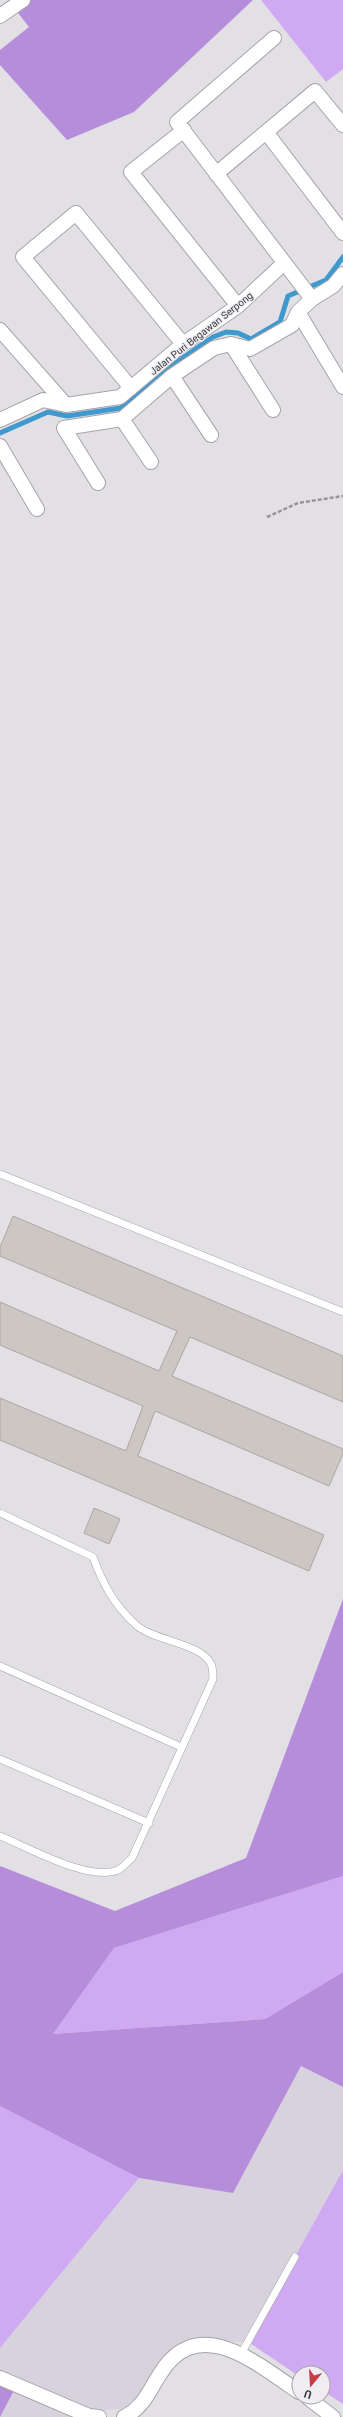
<svg xmlns="http://www.w3.org/2000/svg" width="343" height="2417" font-family="Roboto,sans-serif">
<style>
.built{fill:#d8d2de}
.green{fill:#cfaaf2}
.forest{fill:#b58dda}
.lines{fill:none;stroke-linecap:round;stroke-linejoin:round}
.stream{stroke:#3f99cf;stroke-width:5}
.building{fill:#ccc7c3;stroke:#aca7a3}
.lane-casing{stroke:#a6a4a9;stroke-width:8}
.street-casing{stroke:#a6a4a9;stroke-width:16}
.path{stroke:#99969b;stroke-width:2.5;stroke-dasharray:4 2;stroke-linecap:butt}
.lane{stroke:#fff;stroke-width:7}
.street{stroke:#fff;stroke-width:14}
.labels{text-anchor:middle;stroke-width:3;stroke-linejoin:round;paint-order:stroke}
.street-label{font-size:10px;fill:#3b3a3c;stroke:#efedf2}
</style>
<rect width="100%" height="100%" fill="#e2dfe5"/>
<path class="built" d="M301,2066l42,21v83l-95,172 -63,-2 -44,67 -53,5 -2,5h-86l20,-38 -20,-9v-22l139,-170 94,15z"/>
<path class="green" d="M261,0h82v69l-17,13z
M343,1876v96l-78,47 -212,15 61,-86z
M0,2106l139,72 -139,170z
M343,2170v234l-20,-13v-18h-24v3l-51,-34z"/>
<path class="forest" d="M8,0h245l-119,112 -67,28 -67,-75v-15l29,-23z
M343,1599v277l-229,72 -61,86 212,-15 78,-47v115l-42,-21 -68,127 -94,-15 -139,-72v-240l115,45 131,-53z
M0,2370l20,9 -20,38z"/>
<g class="lines">
<path class="stream" d="M0,433l48,-21 19,4 54,-8 41,-36 51,-35 13,-5 12,1 13,6 29,-17 8,-26 38,-16 17,-23"/>
</g>
<path class="building" d="M13,1216l330,140v46l-153,-65 -18,39 171,73v5l-14,32 -174,-75 -17,45 186,79 -15,36 -309,-131v-42l126,53 17,-45 -143,-61v-43l159,69 18,-40 -177,-75v-9z
M94,1508l26,11 -11,25 -25,-11z"/>
<g class="lines">
<g class="lane-casing">
<path id="lane" d="M0,1174l343,138
M0,1513l93,44c10,27 21,48 43,68 18,16 65,18 75,39 2,4 2,10 2,15l-81,179c-4,3 -9,10 -14,12 -30,12 -90,-23 -118,-34
M0,1666l181,81
M0,1759l149,64
M241,2354l54,-97"/>
</g>
<g class="street-casing">
<path id="street" d="M0,16l23,-16
M274,38l-97,84 135,177
M184,130l-53,42 107,134
M266,132l77,101
M216,174l99,-83 28,34
M298,312l45,75
M0,330l66,75
M231,344l42,66
M172,376l39,59
M131,388l-108,-131 53,-44 107,131
M122,419l29,43
M0,420l43,-20 23,5 54,-8 63,-53 55,-38 46,-43
M0,446l37,63
M98,483l-34,-55 58,-9 50,-43 42,-28 17,-4 19,5 42,-24 6,-13 14,-13 21,-13 10,-12
M0,2378l89,38 10,1
M307,2397l26,20
M124,2417c19,-9 25,-26 36,-43 38,-62 97,-10 139,18"/>
</g>
<path class="path" d="M267,517l31,-14 45,-7"/>
<use href="#lane" class="lane"/>
<use href="#street" class="street"/>
</g>
<g class="labels">
<g class="street-label">
<text transform="translate(201 333) rotate(-38)" y="4">Jalan Puri Begawan Serpong</text>
</g>
</g>
<g transform="translate(311 2385) rotate(198)"><circle r="19" fill="#efedf2" stroke="#a7a5a9"/>
<path d="M0-3L7 15L0 10L-7 15Z" fill="#ca3a47"/>
<text y="-6" font-size="11" font-weight="bold" text-anchor="middle" fill="#3b3a3c">U</text>
</g>
</svg>
